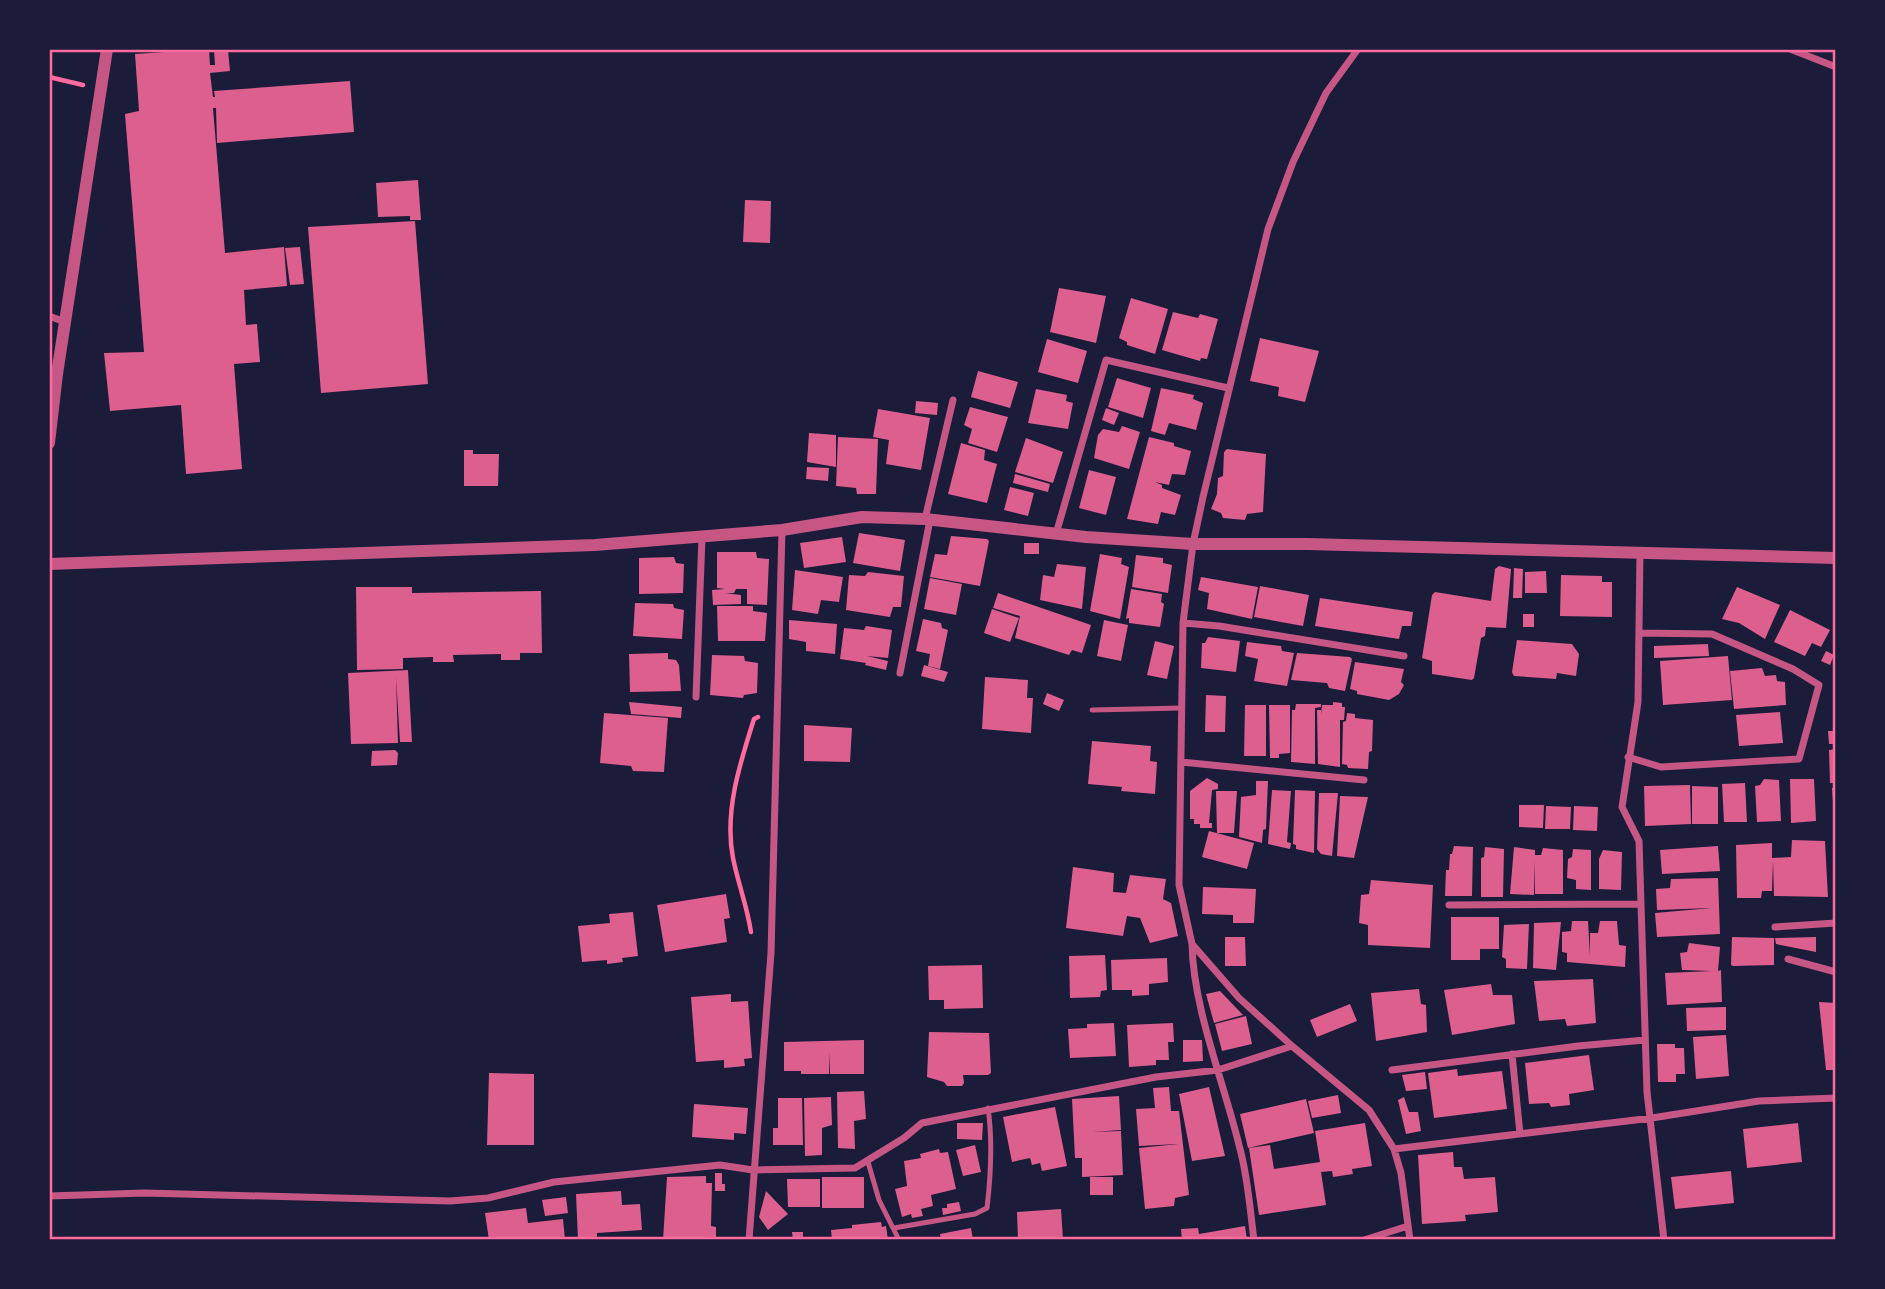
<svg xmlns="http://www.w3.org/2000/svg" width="1885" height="1289" font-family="'Space Grotesk',sans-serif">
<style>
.building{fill:#dd5f8e}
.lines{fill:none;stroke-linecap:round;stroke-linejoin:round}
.path{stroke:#ff6b9d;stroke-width:4.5}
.service{stroke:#c65784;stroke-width:5}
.minor{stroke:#c65784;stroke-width:7}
.tertiary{stroke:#c65784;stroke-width:12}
.neatline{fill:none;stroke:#ff6b9d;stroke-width:2.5}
</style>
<rect width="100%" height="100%" fill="#1b1b3a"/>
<path class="building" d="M209,49l1,16h5l-1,-15h14l2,21 -20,2 3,24h2l-1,-6 136,-10 4,51 -137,11 -1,-35h-3l12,145 59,-6 3,39 -43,4 2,35 11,-1 3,38 -26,2 8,105 -56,5 -5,-69 -71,6 -6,-58 40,-1 -19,-238 14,-3 -4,-57z
M418,180l3,40h-11v-4l-32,1 -2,-34z
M745,200l26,1 -1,42 -27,-1z
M415,221l13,163 -107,9 -13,-166z
M300,247l4,37 -14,1 -5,-37z
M1059,288l47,8 -10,47 -46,-11z
M1131,298l37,11 -13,45 -28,-9v-3l-8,-4z
M1173,312l25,6 2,-4 18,5 -11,40 -6,-1 -1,3 -38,-11z
M1260,338l59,13 -14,51 -27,-6 1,-9 -29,-6z
M1047,339l40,12 -9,32 -40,-11z
M978,371l40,11 -8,26 -39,-11z
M1117,378l34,10 -8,30 -35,-11z
M1161,388l33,7 -1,4 10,4 -7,27 -27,-7 -4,12 -14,-4z
M1036,389l31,6 -1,6 7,2 -5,26 -40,-6z
M916,401l22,2 -1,12 -22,-2z
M970,407l38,10 -11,35 -29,-9 4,-14 -8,-4z
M1106,408l13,5 -5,12 -12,-5z
M878,409l52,9 -9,52 -35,-6 3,-24 -16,-3z
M1122,426l18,6 -11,37 -35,-11 4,-23 5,-6 16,3z
M809,433l27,2v32l-29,-5z
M838,437l40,2 -2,55h-19l-1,-6 -20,-2z
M1149,437l25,6v3l17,5 -6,24 -13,-1 -3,11 -14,-3 7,3v3l19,7 -6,20 -14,-3 -3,12 -31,-5z
M1026,438l37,14 -10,31 -38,-11z
M961,443l24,7 -1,10 13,4 -10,39 -39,-9z
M1227,449l39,5 -3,58 -16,2 -2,6 -22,-2 -2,-5 -10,-4 6,-15 1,-16 5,-2 1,-24z
M464,450h9v4h26l-1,32h-34z
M807,467l22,1 -1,13 -22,-2z
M1089,470l27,7 -10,38 -27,-7z
M1015,474l35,10 -2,8 -35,-9z
M1010,487l24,6 -6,23 -24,-6z
M859,533l46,7 -5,31 -47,-8z
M951,536l36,3 2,2 -9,45 -50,-9 5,-23 12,1z
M842,537l4,25 -42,6 -4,-25z
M1024,543h15v11h-15z
M717,552h39l1,6 12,1 -2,46 -20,-1v-15h-11l-2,4h-9l16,2v9l-28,1 -1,-15 13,-1 -8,-1z
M1100,554l22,4 -1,6 8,3 -9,52 -30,-8z
M1136,555l27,3v5l9,2 -4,28 -36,-6z
M674,557l2,6 8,1 -1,29 -44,1v-36z
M1057,564l29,3 -4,42 -42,-9 3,-25 11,2z
M1499,566l12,3 -5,59 -20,-1 -1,9 -4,2 -7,40 -2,2 -40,-6v-13l-10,-3 10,-63 3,-3 56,9 4,-32z
M1514,568l9,1 -1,29h-9z
M795,570l48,7 -4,25 -18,-2 -3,14 -26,-4z
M1546,571l1,22h-22v-21z
M868,572l36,4 -3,31h-8l-3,10 -44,-7 3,-35 16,1z
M1561,575l41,1v6h10v35l-52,-1z
M1201,577l57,10 -6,32 -45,-10 2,-16 -11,-3z
M930,578l32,6 -6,31 -32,-6z
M1260,586l49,9 -6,31 -49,-9z
M356,587h56v6l129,-2 1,62h-22v7h-19v-6l-48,1 1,7h-21v-5l-30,1v11l-46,1z
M1737,587l43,18 -15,34 -26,-16 -17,-4z
M1131,589l31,5 -1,8 3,2 -4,23 -31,-4v-5l-3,1z
M998,593l93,32 -9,28 -10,-3 -3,5 -54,-17 5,-22 -27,-8z
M1320,598l93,14 -2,14h-9l-3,13 -84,-13z
M635,603l38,1 1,4 10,2 -2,29 -49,-3z
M717,606h36v5l14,2 -2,28h-47z
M992,609l27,9 -9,24 -26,-9z
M1790,610l40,20 -9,17 -9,-4 -7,13 -31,-14z
M1523,614h11v13h-11z
M923,619l18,4 1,5 6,2 -8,39 -12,-3 2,-12 -14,-3z
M789,620l48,4 -2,30 -29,-3v-9l-17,-3z
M1104,620l24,5 -7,36 -24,-5z
M866,626l26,4 -4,28 -21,-2 21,5 -2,9 -21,-5 1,-2 -26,-4 4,-31 20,2z
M1208,637l32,4 -4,31 -35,-4 1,-25h3z
M1517,640l55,4 7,10 -3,22 -19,-3 -1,6 -42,-3 -2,-4z
M1155,641l19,5 -7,33 -20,-4z
M1247,642l34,4 1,5 12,2 -7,33 -33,-5 4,-22 -13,-3z
M1708,644l1,12 -55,2v-12z
M1826,651l8,4 -4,10 -9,-4z
M668,653v6l8,1 3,5 2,26 -51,1 -1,-38z
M1297,653l53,4 2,2 -7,32 -16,-3 -2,-5 -36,-3z
M712,655l32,1 1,5 13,2 -1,30 -13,2 -1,3 -33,-3z
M1728,656l4,44 -69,5 -3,-44z
M1355,662l49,7 -3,13 3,3 -5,9 -10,6 -32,-6v-3l-7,-2z
M924,665l24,7 -4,10 -23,-6z
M1762,668l3,8 11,-1 1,6 8,1 1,23 -52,4 -4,-38z
M408,670l4,72h-12l-4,-65 2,66 -47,1 -3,-71z
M985,677l43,3 -1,18h6l-2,35 -49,-4z
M1047,693l17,7 -5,11 -16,-7z
M1206,695l20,1 -1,36h-20z
M629,702l53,5 -1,11 -50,-4z
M1333,702l9,1v4h3l-1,13h-4v47l-22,-3 -1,-54h4v5l1,-10h11z
M1296,704h25v3l-6,1v56l-24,-2 1,-52h3z
M1245,705h21v51h-22z
M1269,705h21v48l-11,1v4h-9z
M1780,712l3,31 -44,3 -3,-31z
M604,713l64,5 -4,54 -31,-1 -2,-5 -31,-3z
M1347,713l8,1v4l18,2 -1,31 -3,1 -1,17 -20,-1 -1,-3 -5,-1 1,-42 3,-1z
M804,725l48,3 -2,34 -46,-1z
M1828,731h8v13h-7z
M1092,741l59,5 -1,15 7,1 -2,32 -34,-3 1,-4 -34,-3z
M1836,749v34h-6l-1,-33z
M395,750l3,3 -1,12 -26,1 1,-15z
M1207,778l11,6v5l-6,1 -3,33h3v5h-12v-4h-6v-5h-4v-28z
M1764,779l15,1 2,41 -24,1 -2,-36 5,-1z
M1790,779h24l2,42 -25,2z
M1256,781h12l-2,48 -3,1 -1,13 -23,-6 2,-40 15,-2z
M1745,783l2,39h-23l-2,-38z
M1690,785l1,39 -46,2 -1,-40z
M1692,786l26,1v37h-26z
M1832,788h4v26h-2z
M1272,790l19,1 -4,51 4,1 -1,6 -22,-5z
M1295,790l20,1 -1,62 -18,-4v-4l-3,-1z
M1216,791h21l-3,42h-17z
M1319,793h19l-6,63 -11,-2 -4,-5z
M1340,796l28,1 -14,61 -17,-2z
M1519,805h25l-1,23 -24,-1z
M1546,806l25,1 -1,22h-25z
M1574,806l24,1 -1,24 -24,-1z
M1209,831l45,12 -7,26 -45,-12z
M1792,840l33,1 3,56 -54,-1 -1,-35 -1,30h-10l-1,7h-24l-1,-53 36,-2v15l19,-1z
M1454,846l19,1 -1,49h-27l1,-26h3l1,-16h2z
M1718,846l2,25 -58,3 -2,-24z
M1485,847l19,2 -1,48h-22v-39l3,-1z
M1514,847l21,3v5h6l2,-7 20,2v44h-28v-34l-1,35 -24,-1z
M1573,849l18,1v40l-15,-1v-9l-9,-2 1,-19 4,-2z
M1603,850l19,2 -1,38 -22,-1v-30z
M1073,867l41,6 -1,19 13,1 4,-18 36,4 -3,20 8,4 7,33 -28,7 -10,-25 -13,-2 -4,20 -57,-8z
M1718,878l2,56 -63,3 -2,-24 56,-5 -54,2 -1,-21 14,-1 1,-9z
M1371,880l62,5 -3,63 -62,-3v-20l-9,-2 2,-28 8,-1z
M1203,887l53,2 -2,34h-21v-8l-31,-1z
M726,894l4,24 -6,1 3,23 -62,10 -8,-47z
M633,912l5,44 -16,2 1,4 -16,2v-4l-25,2 -4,-36 32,-3 -1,-9z
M1451,917h48v32h-19v11h-29z
M1572,921h16l2,35v-23h8l2,-12h17l2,24 7,1 -1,21 -58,-5v-9l-5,-1v-20l9,-1z
M1561,922l-5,48 -23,-2 1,-45z
M1529,924l-2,45 -21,-1v-9l-4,-2 2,-32z
M1225,937h20l1,29h-21z
M1732,937l42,1v27l-41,1 -2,-1z
M1816,937v15l-40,-8 -1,-6z
M1689,943l31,4 -2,24 3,-1 1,32 -55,3 -2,-32 47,-2 -30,-1 -2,-17 7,-1z
M1105,955l2,35 -6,1 -1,6 -30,1 -1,-42z
M1167,958l1,24 -19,2v11l-17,1v-6h-20l-1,-30z
M982,965l1,43 -39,1v-9h-15l-1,-34z
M1593,979l3,44 -29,3 -2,-7 -26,2 -5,-40z
M1491,984l2,11h19l3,29 -63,11 -8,-45z
M1419,989l2,15 5,1 1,27 -51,9 -5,-48z
M1220,991l23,24 -29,8 -8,-29z
M731,994v8l17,-1 4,57 -8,1 1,7 -21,2v-8l-28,2 -5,-65z
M1819,1002l17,1v67h-10z
M1350,1004l7,17 -40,16 -7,-17z
M1726,1007v23l-39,1 -1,-23z
M1246,1016l6,28 -30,7 -7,-27z
M1114,1023l2,33 -46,2 -2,-29 19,-1v-4z
M1173,1023l1,19h-6l1,18h-13v5l-27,2 -2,-42z
M929,1032l60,1 2,40 -3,2h-25l1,8 -2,3h-15l-3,-4 -17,-5z
M1726,1035l3,41 -33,3 -3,-42z
M864,1040v34h-34v-22l-1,22h-28v-3h-17v-29z
M1183,1040h19l1,21 -20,1z
M1657,1044h18v4h9l1,26h-9v8h-18z
M1589,1055l5,35 -25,4 1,11 -19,2 -2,-4 -20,1 -4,-41z
M1457,1069l1,7 44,-5 5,38 -73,9 -6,-45z
M1425,1072l2,17 -21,2 -4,-16z
M489,1073l45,1v71h-47z
M1169,1087l2,24h8l10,84 -14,3 -1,8 -29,3 -6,-61 39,-4 -39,2 -3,-37 19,-1 -2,-20z
M1209,1087l16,69 -33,5 -13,-67z
M864,1091l2,28 -12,2 1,28 -17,-1 -1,-56z
M1338,1095l3,18 -29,5 -4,-17z
M1119,1096l2,34 -29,2 29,-1 2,44 -41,2v-19h-7l-3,-59z
M831,1097l1,28 -10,3v27l-17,1 -1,-58z
M1404,1097l5,15h9l3,19 -15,3 -8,-34z
M778,1098h24l1,47h-30v-17h5z
M1306,1099l8,34 -66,15 -8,-34z
M694,1104l54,4 -2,26 -12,-1v7l-42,-3z
M1055,1107l12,59 -25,5 -2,-8 -8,2 -2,-7 -18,4 -9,-45z
M957,1123h26l-1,17 -25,-1z
M1365,1123l7,43 -20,3 1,5 -20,3 -1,-6 -11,1 5,33 -67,10 -10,-67 21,-3 4,24 46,-7 -5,-31z
M1798,1123l4,39 -55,6 -4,-39z
M975,1145l6,27 -18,4 -7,-26z
M939,1149l1,4 8,-1 8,37 -25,6 2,11 -12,3 2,7 -11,2 -1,-4 -9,3 -7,-28 12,-3 -3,-25 17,-3 -1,-4z
M1453,1152l1,15h8l2,12 31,-2 3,35 -33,3 1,6 -44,3 -4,-69z
M1731,1171l3,32 -59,6 -4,-32z
M715,1173h7v11h3v7h-10z
M706,1176v7h6l-1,43 5,1v13h-53l4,-63z
M822,1177h42v31h-42z
M1090,1177h23v18h-23z
M787,1179h33v28h-32z
M621,1191l1,14 18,-1 2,26 -45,3v7h-19l-2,-46z
M766,1191l22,23 -20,16 -9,-13z
M566,1197l2,16 -23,3 -3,-16z
M959,1202l2,9 -18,4 -1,-7h5v-4z
M526,1208l2,15 35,-4 2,21h-76l-4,-27z
M1061,1209l2,31h-45l-1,-28z
M881,1222l1,5 4,-1 2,14h-56l-1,-10 21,-2v-3z
M1245,1226l2,14h-65l-1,-11 17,-1 1,6z
M971,1228l2,12h-32l-1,-6z
M792,1232h11v8h-10z"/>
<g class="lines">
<path class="path" d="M49,77l34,8
M751,932c-4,-26 -13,-49 -18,-74 -9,-46 7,-95 21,-139l4,-2"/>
<path class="service" d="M1092,710l89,-2
M868,1162l11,38 20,40
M894,1228l81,-14 12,-6c4,-34 6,-66 1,-100"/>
<path class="minor" d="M1358,49l-32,44 -33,69 -25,67 -65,268 -10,47 -10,79 -4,262 13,59 47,54 53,48 77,64 25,39 7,24 9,67
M1790,49l46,18
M49,316l16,6
M925,519l28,-119
M1056,534l50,-174 122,28
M1640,552l-2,150 -16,105 17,34 8,251 17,148
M1183,623l36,3 185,30
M900,673l30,-153
M696,697l6,-160
M1628,757l33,10 138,-8 20,-74 -26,-16 -81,-35 -73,-1
M1181,762l183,18
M1449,905l191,-1
M1775,927l61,-4
M1192,944c1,65 33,141 48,205 8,29 10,61 14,91
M1788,959l48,13
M1512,1054l8,80
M1392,1070l186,-24 67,-6
M1394,1149l258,-31 107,-17 77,-3
M49,1196l96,-3 305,8 38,-3 66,-16 166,-17 33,5 102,-2 49,-30 18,-15 234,-46 62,-7 74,-24
M749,1240l22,-287 11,-423
M1364,1240l44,-14"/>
<path class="tertiary" d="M49,443l8,-69 50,-325
M49,564l546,-19 187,-15 80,-13 63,2 161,18 107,7h114l529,14"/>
</g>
<rect width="1885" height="1289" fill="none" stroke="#1b1b3a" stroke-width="102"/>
<rect x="51" y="51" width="1783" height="1187" class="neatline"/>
</svg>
